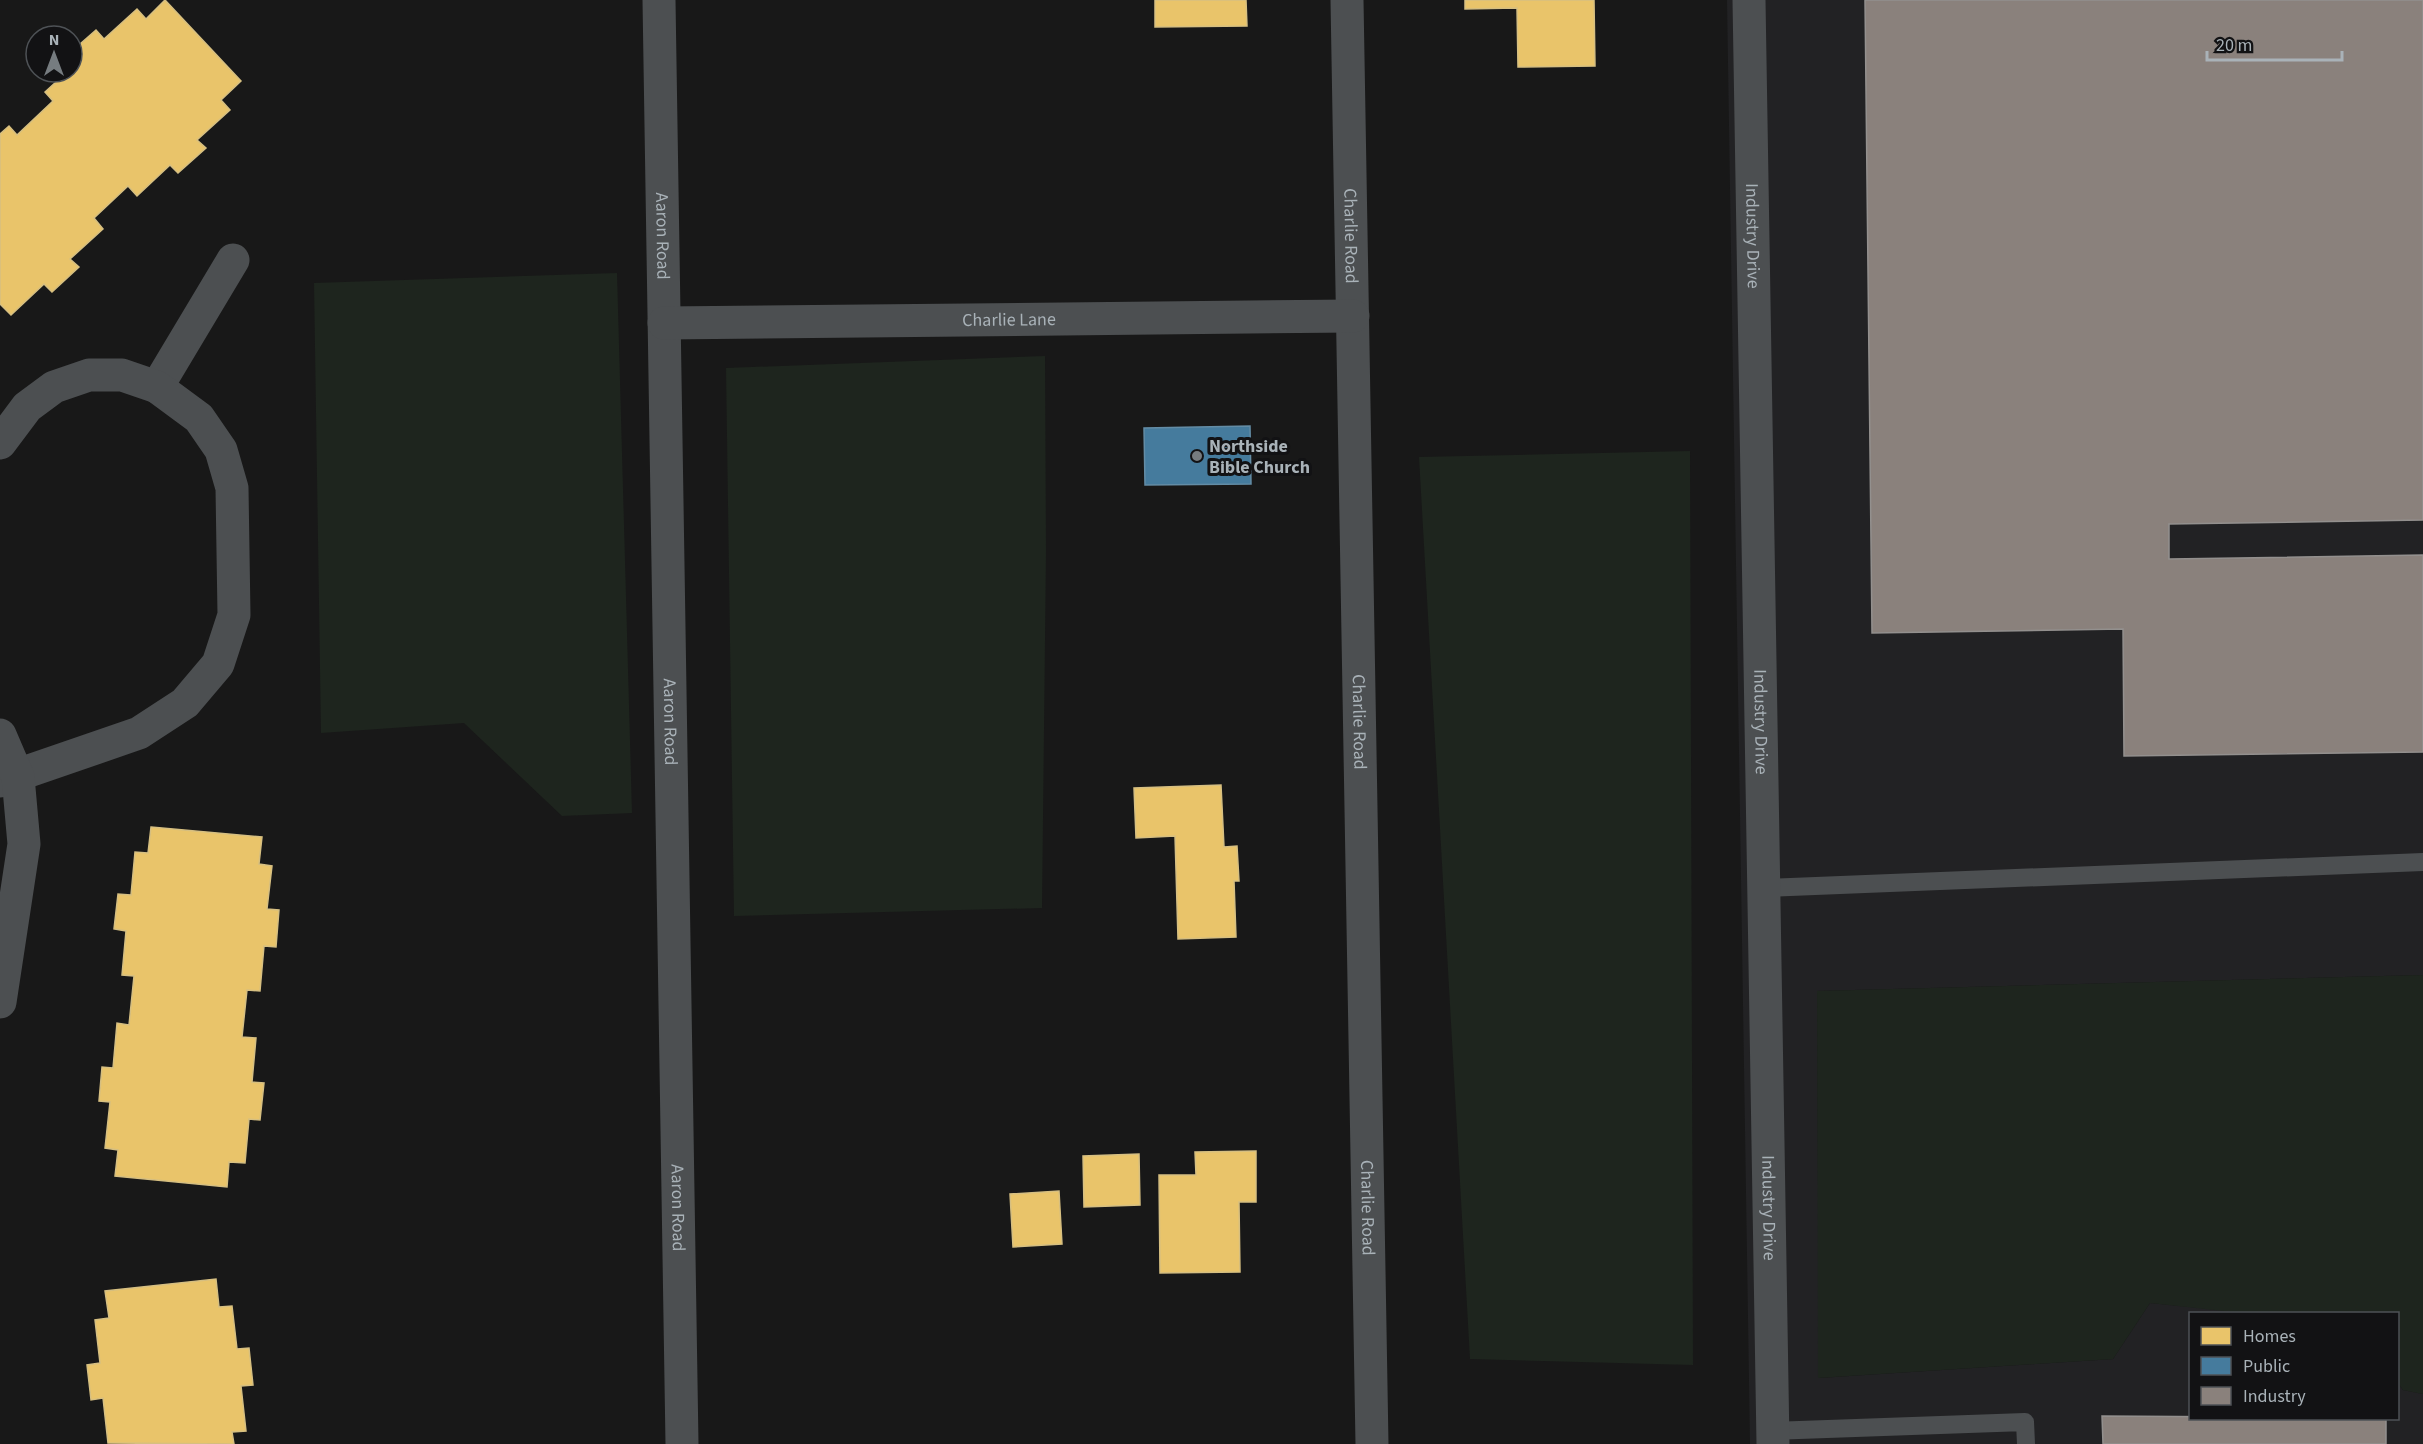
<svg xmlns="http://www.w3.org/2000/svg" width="2423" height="1444" font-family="'Source Sans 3',sans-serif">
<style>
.built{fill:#222224}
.green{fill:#1e251e}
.homes{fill:#e9c46a;stroke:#d6bf81;stroke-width:1.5}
.public{fill:#457b9d;stroke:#638ca5;stroke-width:1.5}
.industry{fill:#8a817c;stroke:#93908e;stroke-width:1.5}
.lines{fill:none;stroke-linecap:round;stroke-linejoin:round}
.lane{stroke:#4c4f51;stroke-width:18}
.street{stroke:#4c4f51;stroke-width:33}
.poi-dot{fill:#767c80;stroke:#121214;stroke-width:2}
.labels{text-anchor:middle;stroke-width:6;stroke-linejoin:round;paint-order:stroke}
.street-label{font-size:18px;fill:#a9b2b8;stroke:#121214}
.poi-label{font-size:18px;font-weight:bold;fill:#a9b2b8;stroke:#121214;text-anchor:start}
</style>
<rect width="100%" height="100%" fill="#181818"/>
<path class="built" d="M1727,0h696v975l-606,16 2,387 294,-19 37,-56 101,10 -61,1v104h208v-35l5,7 20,4v50h-673z"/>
<path class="green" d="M617,273l15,540 -70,3 -98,-93 -143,10 -7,-450z
M1045,356l1,195 -4,357 -308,8 -8,-548z
M1690,451l3,914 -223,-6 -51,-902z
M2423,975v419l-20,-4 -5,-7v-69h-147l-101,-11 -37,56 -295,19 -1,-387z"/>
<path class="homes" d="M165,0l76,81 -20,19 9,10 -33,30 9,8 -28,25 -8,-8 -33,31 -9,-10 -34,32 9,11 -33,30 9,8 -27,25 -8,-8 -33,31 -11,-11v-170l9,-8 8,9 36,-34 -8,-9 22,-20h5v-4l5,-5 -5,-7v-5l24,-21 8,9 33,-30 9,10z
M1155,0h91l1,26 -92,1z
M1465,0h129l1,66 -77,1 -1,-59 -52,1z
M1221,785l3,62 13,-1 2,35h-5l2,56 -58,2 -3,-103 -39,2 -2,-50z
M151,827l111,10 -3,27 13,2 -5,43 12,1 -3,37 -12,-1 -4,45 -13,-1 -5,47 14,1 -4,44 12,1 -4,37 -11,-1 -4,44 -16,-1 -2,25 -112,-11 3,-26 -13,-2 5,-46 -11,-1 3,-34 11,1 4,-45 12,2 5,-49 -12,-1 4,-44 -12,-2 4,-35 13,1 4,-43 13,1z
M1256,1151v51h-17l1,70 -80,1 -1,-98h37l-1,-23z
M1139,1154l1,51 -56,2 -1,-51z
M1059,1191l3,53 -49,3 -3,-53z
M216,1279l3,28 13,-1 5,43 12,-1 4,37 -12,1 5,45 -14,1 2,12 -126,-1 -5,-45 -12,2 -4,-35 13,-2 -5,-43 14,-2 -4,-27z"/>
<path class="public" d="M1250,426l1,58 -106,1 -1,-57z"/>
<path class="industry" d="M1865,0h558v520l-254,4v35l254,-4v197l-299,4 -1,-127 -251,4z
M2102,1416l284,2v26h-283z"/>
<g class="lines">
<path class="lane" d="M1763,888l660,-26
M1772,1431l253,-9 1,22"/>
<g class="street">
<path id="s1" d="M659,0l23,1444"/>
<path id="s2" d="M1347,0l25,1444"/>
<path id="s3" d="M1749,0l24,1444"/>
<path id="s4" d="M664,323l689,-7"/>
<path d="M157,387l76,-127"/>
<path d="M0,443l27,-36 27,-20 35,-12h33l35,12 42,31 22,32 11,38 2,127 -16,49 -33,39 -46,30 -139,48"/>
<path d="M0,735l18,42 6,67 -24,158"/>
</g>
</g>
<circle class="poi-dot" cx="1197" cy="456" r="6"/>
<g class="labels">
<g class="street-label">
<text dy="6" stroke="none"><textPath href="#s1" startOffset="236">Aaron Road</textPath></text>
<text dy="6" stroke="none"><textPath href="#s2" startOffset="236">Charlie Road</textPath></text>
<text dy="6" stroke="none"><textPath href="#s3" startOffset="236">Industry Drive</textPath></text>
<text dy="6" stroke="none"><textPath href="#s4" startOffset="345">Charlie Lane</textPath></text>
<text dy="6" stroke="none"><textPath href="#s1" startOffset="722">Aaron Road</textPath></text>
<text dy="6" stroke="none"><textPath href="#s2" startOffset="722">Charlie Road</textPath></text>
<text dy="6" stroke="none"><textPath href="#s3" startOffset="722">Industry Drive</textPath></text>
<text dy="6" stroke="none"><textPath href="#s1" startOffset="1208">Aaron Road</textPath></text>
<text dy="6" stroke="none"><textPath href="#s2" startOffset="1208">Charlie Road</textPath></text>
<text dy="6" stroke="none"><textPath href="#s3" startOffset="1208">Industry Drive</textPath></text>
</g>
<g class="poi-label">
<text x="1209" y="452">Northside<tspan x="1209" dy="21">Bible Church</tspan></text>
</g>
</g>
<rect x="2189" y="1312" width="210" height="108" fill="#121214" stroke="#4e5256" stroke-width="1.5"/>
<rect x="2201" y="1327" width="30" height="18" fill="#e9c46a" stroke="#4e5256" stroke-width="1.5"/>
<text x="2243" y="1342" font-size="18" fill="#a9b2b8">Homes</text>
<rect x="2201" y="1357" width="30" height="18" fill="#457b9d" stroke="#4e5256" stroke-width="1.5"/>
<text x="2243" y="1372" font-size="18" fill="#a9b2b8">Public</text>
<rect x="2201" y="1387" width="30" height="18" fill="#8a817c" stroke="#4e5256" stroke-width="1.5"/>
<text x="2243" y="1402" font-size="18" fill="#a9b2b8">Industry</text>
<g transform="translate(54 54)"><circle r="28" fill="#121214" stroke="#4e5256" stroke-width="1.5"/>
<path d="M0-4.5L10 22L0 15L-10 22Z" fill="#767c80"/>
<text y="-9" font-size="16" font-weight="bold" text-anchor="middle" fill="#a9b2b8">N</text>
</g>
<path d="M2207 51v9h135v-9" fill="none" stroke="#a9b2b8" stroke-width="3"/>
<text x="2216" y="51" font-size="18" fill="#a9b2b8" stroke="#121214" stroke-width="4.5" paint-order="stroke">20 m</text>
</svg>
